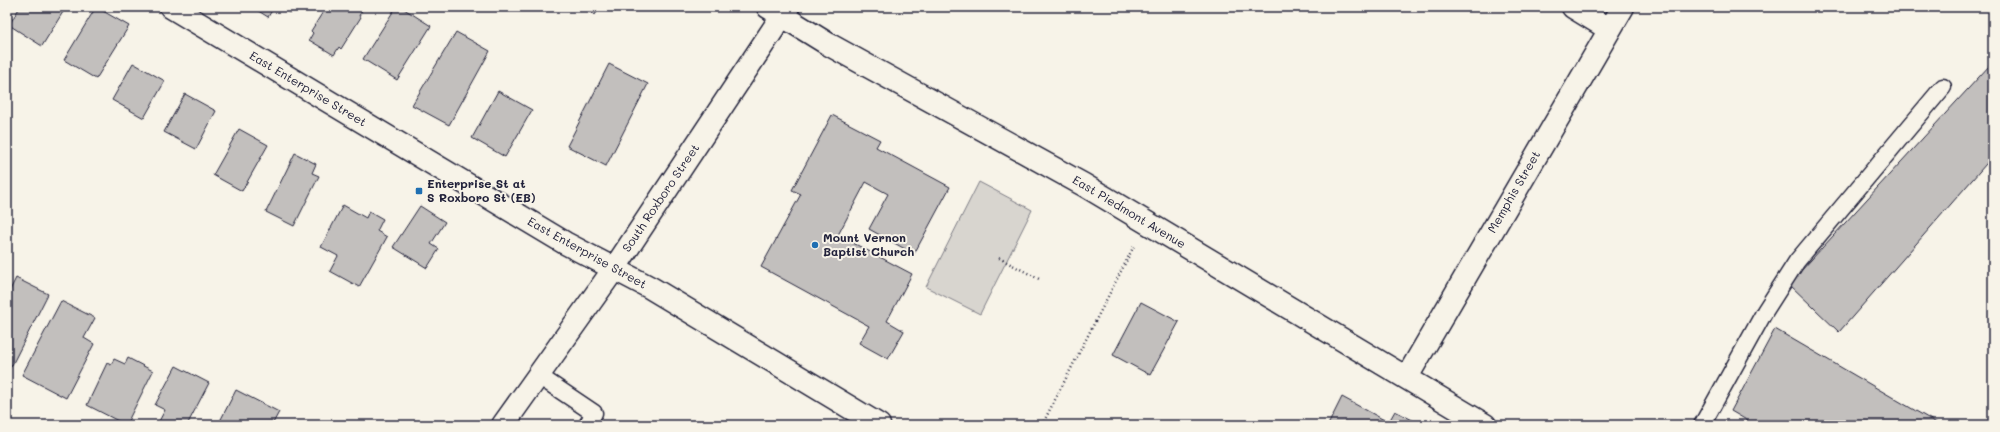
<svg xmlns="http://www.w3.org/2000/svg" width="2000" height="432" font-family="Mali,sans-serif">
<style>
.green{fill:#d8d5cf;stroke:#7d7c85}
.building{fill:#c2bfbd;stroke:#22223b}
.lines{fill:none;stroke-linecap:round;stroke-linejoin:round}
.service-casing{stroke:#22223b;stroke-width:19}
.minor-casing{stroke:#22223b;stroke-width:25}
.tertiary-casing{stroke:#22223b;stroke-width:25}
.path{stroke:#22223b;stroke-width:2.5;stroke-dasharray:1 3;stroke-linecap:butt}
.service{stroke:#f7f3e8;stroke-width:16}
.minor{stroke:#f7f3e8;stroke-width:22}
.tertiary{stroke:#f7f3e8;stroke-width:22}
.poi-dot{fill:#1f6fb2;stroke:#f7f3e8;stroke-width:1.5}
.labels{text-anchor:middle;stroke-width:4;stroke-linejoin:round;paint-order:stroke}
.street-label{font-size:12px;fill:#22223b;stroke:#f7f3e8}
.poi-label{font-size:12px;font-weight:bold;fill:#22223b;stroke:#f7f3e8;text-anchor:start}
</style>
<rect width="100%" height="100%" fill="#f7f3e8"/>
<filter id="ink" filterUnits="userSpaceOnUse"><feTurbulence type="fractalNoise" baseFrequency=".025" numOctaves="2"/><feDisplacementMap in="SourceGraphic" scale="8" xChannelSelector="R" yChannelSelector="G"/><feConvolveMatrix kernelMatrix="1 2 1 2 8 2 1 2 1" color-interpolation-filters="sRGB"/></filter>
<g filter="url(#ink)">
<path class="green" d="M979,182l53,28 -52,104 -54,-27z"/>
<path class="building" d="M20,7h46l-24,39 -33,-21z
M96,7l33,19 -33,53 -32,-19z
M252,7h22l-6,10z
M280,7h15l-4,6z
M326,7h32l4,3 -3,6 2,1 -20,32 -2,-2 -5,8 -25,-15 4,-7 -2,-2z
M396,7h5l30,19 -34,54 -34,-21z
M582,7h18l-5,8z
M456,32l34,19 -41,74 -37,-20z
M133,63l32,18 -21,37 -32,-18z
M609,64l39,20 -42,82 -39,-20z
M1990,65l3,3v88l-154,176 -50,-48z
M498,91l34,19 -27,47 -33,-19z
M185,94l31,17 -20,38 -32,-17z
M832,115l48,25 -4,7 74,40 -36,67 -45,-25 19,-35 -22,-12 -28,53 74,39 -25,47 17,10 -16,28 -29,-16 10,-17 -108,-59 40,-73 -9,-4z
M239,129l29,16 -26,46 -29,-16z
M295,153l21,11 -4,9 7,3 -25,50 -28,-14z
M343,205l23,13 3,-7 14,8 -6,12 10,6 -28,50 -29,-16 8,-15 -17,-9z
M420,206l25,16 -14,22 8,5 -12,19 -34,-21z
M16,278l32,16 -37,73 -4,-1v-70z
M61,301l34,17 -11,20 10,6 -28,54 -44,-23z
M1141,302l38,20 -29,53 -37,-20z
M1775,329l165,96h-185l-24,-14z
M128,358l25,13 -27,54 -39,-20 20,-42 4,2 3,-6 11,5z
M176,366l33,17 -22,42h-30l8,-15 -10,-5z
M236,390l43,22 -7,13h-54z
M1342,397l44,24 -3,4h-55z
M1395,411l27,14h-35z"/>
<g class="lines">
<g class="service-casing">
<path id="service" d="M539,376l55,37 -7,12
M1702,425l63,-114 32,-50 146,-174"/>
</g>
<g class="minor-casing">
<path id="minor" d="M768,7l60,37 256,141 401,240
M1573,7l36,22
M1407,377l216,-370"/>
</g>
<g class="tertiary-casing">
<path id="tertiary" d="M171,7l394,236 86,45 228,137
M503,425l111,-156 174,-262"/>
</g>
<path class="path" d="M999,258l40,21
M1042,425l92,-179"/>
<use href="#service" class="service"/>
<use href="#minor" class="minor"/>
<use href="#tertiary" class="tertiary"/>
</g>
</g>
<g class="poi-dot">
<rect x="415" y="187" width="8" height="8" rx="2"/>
<circle cx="815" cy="245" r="4"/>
</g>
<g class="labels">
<g class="street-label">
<text transform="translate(308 89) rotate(31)" y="4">East Enterprise Street</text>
<text transform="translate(1514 192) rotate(-60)" y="4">Memphis Street</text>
<text transform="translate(661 198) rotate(-56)" y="4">South Roxboro Street</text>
<text transform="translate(1129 212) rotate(31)" y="4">East Piedmont Avenue</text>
<text transform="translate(587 253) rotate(29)" y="4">East Enterprise Street</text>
</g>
<g class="poi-label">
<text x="427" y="188">Enterprise St at<tspan x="427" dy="14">S Roxboro St (EB)</tspan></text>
<text x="823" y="242">Mount Vernon<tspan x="823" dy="14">Baptist Church</tspan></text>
</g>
</g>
<rect width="2000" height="432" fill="none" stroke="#f7f3e8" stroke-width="24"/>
<rect x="12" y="12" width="1976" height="408" fill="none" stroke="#22223b" stroke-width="1.5" filter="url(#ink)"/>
</svg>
